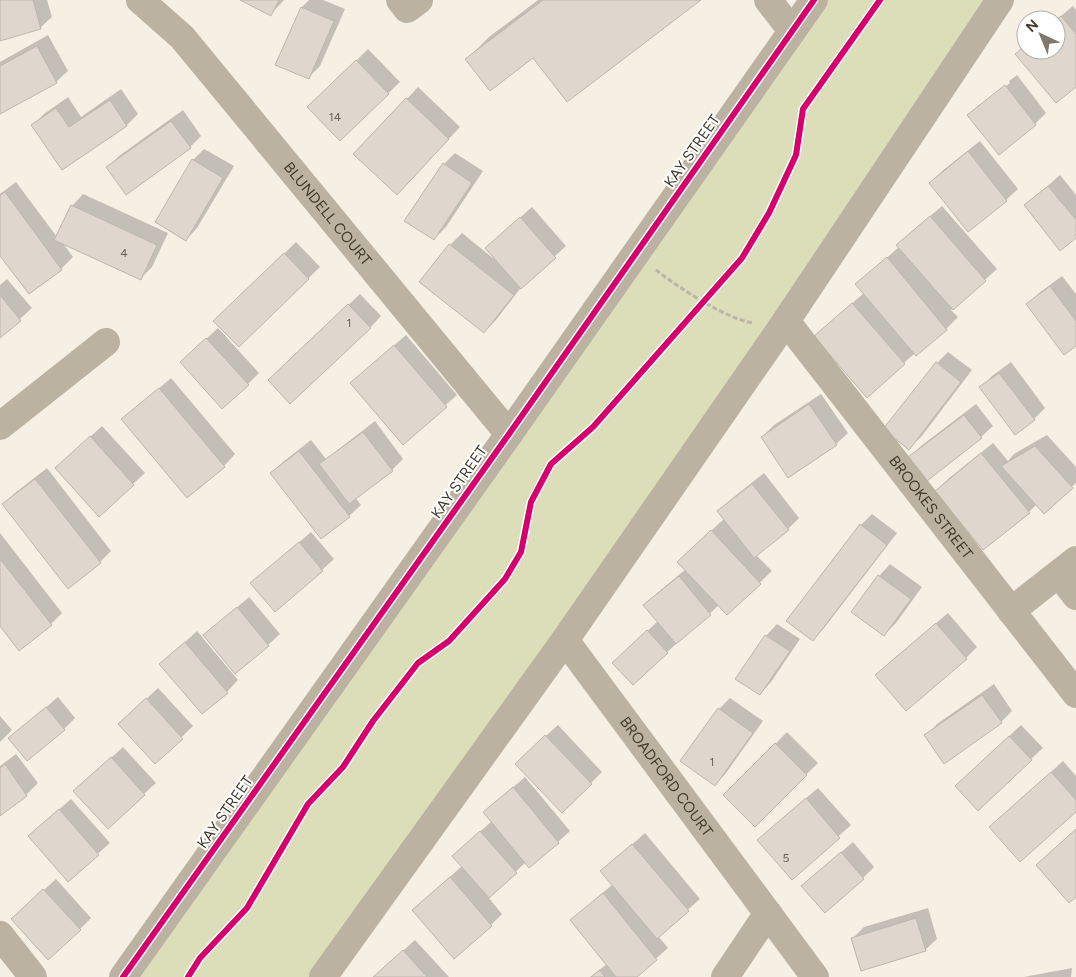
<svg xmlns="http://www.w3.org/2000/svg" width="1076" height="977" font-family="Figtree,sans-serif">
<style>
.green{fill:#dcddb9}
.shadow{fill:#0003}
.building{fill:#dfd7cd;stroke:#beb6ac}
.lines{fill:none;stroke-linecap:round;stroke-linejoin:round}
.path{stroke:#bcb4a7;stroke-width:3;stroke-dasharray:5 2.5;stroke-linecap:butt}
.minor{stroke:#bbb2a1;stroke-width:28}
.cycleway-casing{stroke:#fff;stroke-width:9}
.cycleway{stroke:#d6006c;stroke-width:6}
.labels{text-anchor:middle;stroke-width:4;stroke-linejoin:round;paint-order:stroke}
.number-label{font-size:12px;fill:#6a6255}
.street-label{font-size:15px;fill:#41392b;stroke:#fff}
</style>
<rect width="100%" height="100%" fill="#f5efe4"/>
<path class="green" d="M813,0h187l-677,977h-200z"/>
<path class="shadow" d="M0,0h47l5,17 -12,11 -40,12z
M243,0h41l-13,14z
M309,0h14l22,9 -25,57 -12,12 -31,-14 25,-57z
M538,0h161l-232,59 22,-22z
M1073,6l3,4v75l-59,-31 9,-9v5h30v-30z
M48,35l20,36 -12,11 -56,30v-50z
M368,49l32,33 -60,58 -31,-33z
M1017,75l29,38 -11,11 -66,-9 11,-11v3l30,-24 -1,-2z
M418,87l42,40 -52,55 -1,-83z
M121,89l17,25 -11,11 -65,44 -29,-44 11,-11 24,-17 13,20z
M183,110l18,26 -11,11 -82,20 11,-11z
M980,141l38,48 -12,11 -38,30 -37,-47 11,-12z
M204,149l30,17 -37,62 -11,12 7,-80z
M455,153l28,18 -37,56 -12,12 10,-75z
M1060,175l16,20v42l-51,-31z
M16,182l41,55 15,-31 11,-12 85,39 -16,34 -12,12 -78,-37 11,15 -12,12 -32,24 -29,-39v-60z
M942,206l55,63 -46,41 7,7 -12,12 -30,25 -1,-1 -48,43 -40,-71 37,-32 -7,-9 42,-37 10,-13z
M532,207l34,39 -43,39 -27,35 -12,12 -63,-50 29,-37 12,-12 32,26 4,-22z
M296,242l24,25 -81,79 -24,-25z
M1062,276l14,18v50l-48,-40 11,-11z
M7,279l25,29 -32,29v-52z
M360,294l21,22 -11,12 -89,40z
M218,328l41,45 -11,11 -55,-33z
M406,335l51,60 -54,48 -52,-60z
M948,352l24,18 -51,67 -12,11 28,-85z
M1011,362l34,46 -11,11 -53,-32 11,-11z
M171,378l64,76 -11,12 -101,-47z
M821,394l27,39 -12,11 -74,-7 12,-12z
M976,404l17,22 -12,11 -71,20 11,-11z
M375,421l28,38 -11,11 -37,27 6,8 -12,11 -28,22 -49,-65 11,-11 28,-22 15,19z
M102,426l43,47 -12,11 -65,-27z
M1047,435l29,32v16l-32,29 -7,-8 -8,8 -93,-21 12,-12 45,-36 15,18 6,-7z
M47,468l64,83 -11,11 -97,-58 12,-11z
M764,473l35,45 -11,11 -32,26 16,16 -45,43 -8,-9 -86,78 -8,-31 33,-31 -2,-27 30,-25 4,-19 34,-31 -6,-8 12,-11z
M872,514l25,19 -73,95 -12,12 49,-115z
M311,532l23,27 -12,11 -70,13z
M0,533l62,80 -11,11h-51z
M890,564l32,23 -26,36 -12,12 -31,-23 26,-36z
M249,597l31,37 -12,11 -63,-10z
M948,613l29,34 -11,11 -78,6z
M777,624l23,15 -29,43 -11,12 6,-58z
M197,631l41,49 -11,12 -66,-28z
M994,684l18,27 -11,11 -75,14 11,-12z
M158,688l35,38 -38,37 -24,-50z
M58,697l17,21 -11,11 -54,9z
M730,698l33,23 -37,52 -11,12 4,-76z
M0,716l12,14 -12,12z
M558,725l44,47 -11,11 -63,-31z
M1021,725l22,23 -12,11 -63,16z
M787,732l31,31 -63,62 -30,-30z
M123,747l33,36 -48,44 -21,-47z
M16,754l22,29 -12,12 -26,19v-48z
M1063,761l13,15v34l-74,6z
M525,777l45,54 -12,11 -32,20 -38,35 14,17 -11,11 -66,-26 37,-33 3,-21 27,-24 -8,-9z
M818,788l33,37 -59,53 -22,-49z
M71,799l39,44 -42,37 -27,-55z
M645,833l55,66 -42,37 10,12 -33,29h-45l17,-13 -36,-44 42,-36 -11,-13z
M853,842l21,25 -11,11 -61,8z
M56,879l35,39 -11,11 -56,-21z
M928,908l9,31 -12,11 -72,-12 11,-11z
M415,940l34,37h-74l11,-11z
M1072,968l-1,9h-47z"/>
<path class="building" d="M0,0h33l8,29 -41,12z
M240,0h39l-8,16z
M543,0h158l-134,102 -34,-44 -43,33 -25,-32z
M301,7l33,14 -25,58 -34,-14z
M1061,16l15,18v53l-20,16 -41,-49 11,-9v5h30v-30z
M37,46l20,37 -57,31v-48z
M356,60l33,34 -49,47 -33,-34z
M1005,85l31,40 -37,30 -32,-40z
M406,98l43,41 -52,56 -44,-41z
M110,100l17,26 -65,44 -31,-45 25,-17 13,19z
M171,121l20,27 -65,47 -20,-28z
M968,151l39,50 -39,31 -39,-49z
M192,159l31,19 -37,63 -31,-19z
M443,163l29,20 -38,57 -30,-19z
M1048,186l28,34v18l-16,13 -36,-46z
M5,192l57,78 -33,24 -29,-38v-61z
M71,205l86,40 -16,35 -87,-40z
M930,216l56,65 -33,29 -57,-65z
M520,217l36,41 -35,31 -36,-41z
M449,244l65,51 -30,38 -65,-51z
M284,253l25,26 -70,68 -26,-26z
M887,257l60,73 -31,26 -61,-72z
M1050,286l26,35v25l-12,9 -38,-51z
M0,295l21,26 -21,17z
M852,303l53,61 -38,34 -53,-62z
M348,304l23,24 -81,76 -22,-24z
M206,338l43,47 -27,24 -42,-47z
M394,345l53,62 -44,38 -53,-62z
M936,362l25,20 -52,68 -26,-21z
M999,373l36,47 -20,15 -36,-48z
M159,388l66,79 -38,31 -66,-79z
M809,404l28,41 -49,33 -27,-41z
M964,415l18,23 -55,43 -19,-24z
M363,432l30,39 -44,33 -30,-40z
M90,436l44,49 -35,32 -44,-49z
M1035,446l38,42 -29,26 -43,-48z
M299,451l51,66 -29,22 -51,-66z
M981,453l49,60 -47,37 -48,-59z
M35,479l66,84 -33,26 -66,-85z
M752,484l37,46 -35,28 -37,-47z
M860,524l27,21 -74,96 -27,-20z
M711,530l50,54 -34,31 -50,-53z
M299,542l24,29 -48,41 -25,-29z
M0,559l52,66 -33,26 -19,-25z
M878,575l33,24 -27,37 -33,-24z
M679,576l32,39 -35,29 -33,-39z
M237,607l32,39 -34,28 -32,-39z
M936,623l31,36 -61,52 -31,-36z
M647,630l21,23 -35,32 -21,-22z
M765,635l25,16 -30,44 -25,-16z
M185,642l43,51 -26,21 -43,-50z
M982,695l20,28 -58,41 -20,-29z
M146,698l37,41 -28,25 -37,-40z
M46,707l19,23 -38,31 -19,-23z
M718,708l35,25 -38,53 -35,-25z
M545,735l47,49 -30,29 -47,-49z
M1009,736l23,24 -54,51 -23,-25z
M775,743l32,32 -52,52 -32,-32z
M111,757l34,38 -37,34 -35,-38z
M5,764l22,32 -27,20v-48z
M1051,772l25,28v12l-56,50 -31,-35z
M513,787l46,56 -30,25 -46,-56z
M806,798l34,40 -48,42 -35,-40z
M59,809l40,46 -31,27 -40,-46z
M1076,829v68l-7,6 -33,-38z
M480,831l37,42 -28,25 -37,-42z
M632,844l57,67 -32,28 -57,-68z
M841,852l23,27 -39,34 -24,-27z
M450,877l42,49 -38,33 -42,-49z
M43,889l38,41 -33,30 -37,-41z
M603,893l54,67 -20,17h-21l-46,-57z
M916,918l10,33 -65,20 -10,-33z
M403,950l24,27h-54z
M600,970l5,7h-14z"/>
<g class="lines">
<path class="path" d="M656,270c22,17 70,49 97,53"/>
<g class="minor">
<path id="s1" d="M140,0l42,37 327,397"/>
<path d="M400,0l7,9 12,-9"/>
<path d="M768,0l24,31"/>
<path id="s2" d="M786,321l290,373"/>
<path d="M0,426l106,-84"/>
<path d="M1059,574l17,22"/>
<path d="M1011,611l65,-51"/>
<path id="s3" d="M565,640l250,337"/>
<path d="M0,935l33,42"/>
<path d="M123,977l386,-543 305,-434"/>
<path d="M323,977l242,-337 221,-319 214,-321"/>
<path d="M725,977l43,-64"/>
</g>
<g class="cycleway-casing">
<path id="cycleway" d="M123,977l386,-543 305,-434
M188,977l12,-19 47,-50 61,-104 35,-37 30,-46 45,-58 31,-22 56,-62 16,-27 10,-50 20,-38 42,-37 149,-169 27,-45 27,-58 7,-46 77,-109"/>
</g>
<use href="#cycleway" class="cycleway"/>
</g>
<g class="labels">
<g class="number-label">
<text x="335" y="121">14</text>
<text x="124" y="257">4</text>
<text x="349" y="327">1</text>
<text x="712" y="766">1</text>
<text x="786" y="862">5</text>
</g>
<g class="street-label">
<text transform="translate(692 151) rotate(-55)" y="5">KAY STREET</text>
<text dy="5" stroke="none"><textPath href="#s1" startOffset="285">BLUNDELL COURT</textPath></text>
<text transform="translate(459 482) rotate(-55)" y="5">KAY STREET</text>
<text dy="5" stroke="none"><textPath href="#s2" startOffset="236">BROOKES STREET</textPath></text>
<text dy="5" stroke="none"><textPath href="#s3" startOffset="170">BROADFORD COURT</textPath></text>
<text transform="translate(225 812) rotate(-55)" y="5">KAY STREET</text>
</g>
</g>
<g transform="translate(1041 35) rotate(316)"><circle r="24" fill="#ffffff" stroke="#b3b0aa"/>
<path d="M0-4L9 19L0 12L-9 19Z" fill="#80796c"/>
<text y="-8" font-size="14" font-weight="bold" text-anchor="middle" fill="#41392b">N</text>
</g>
</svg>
